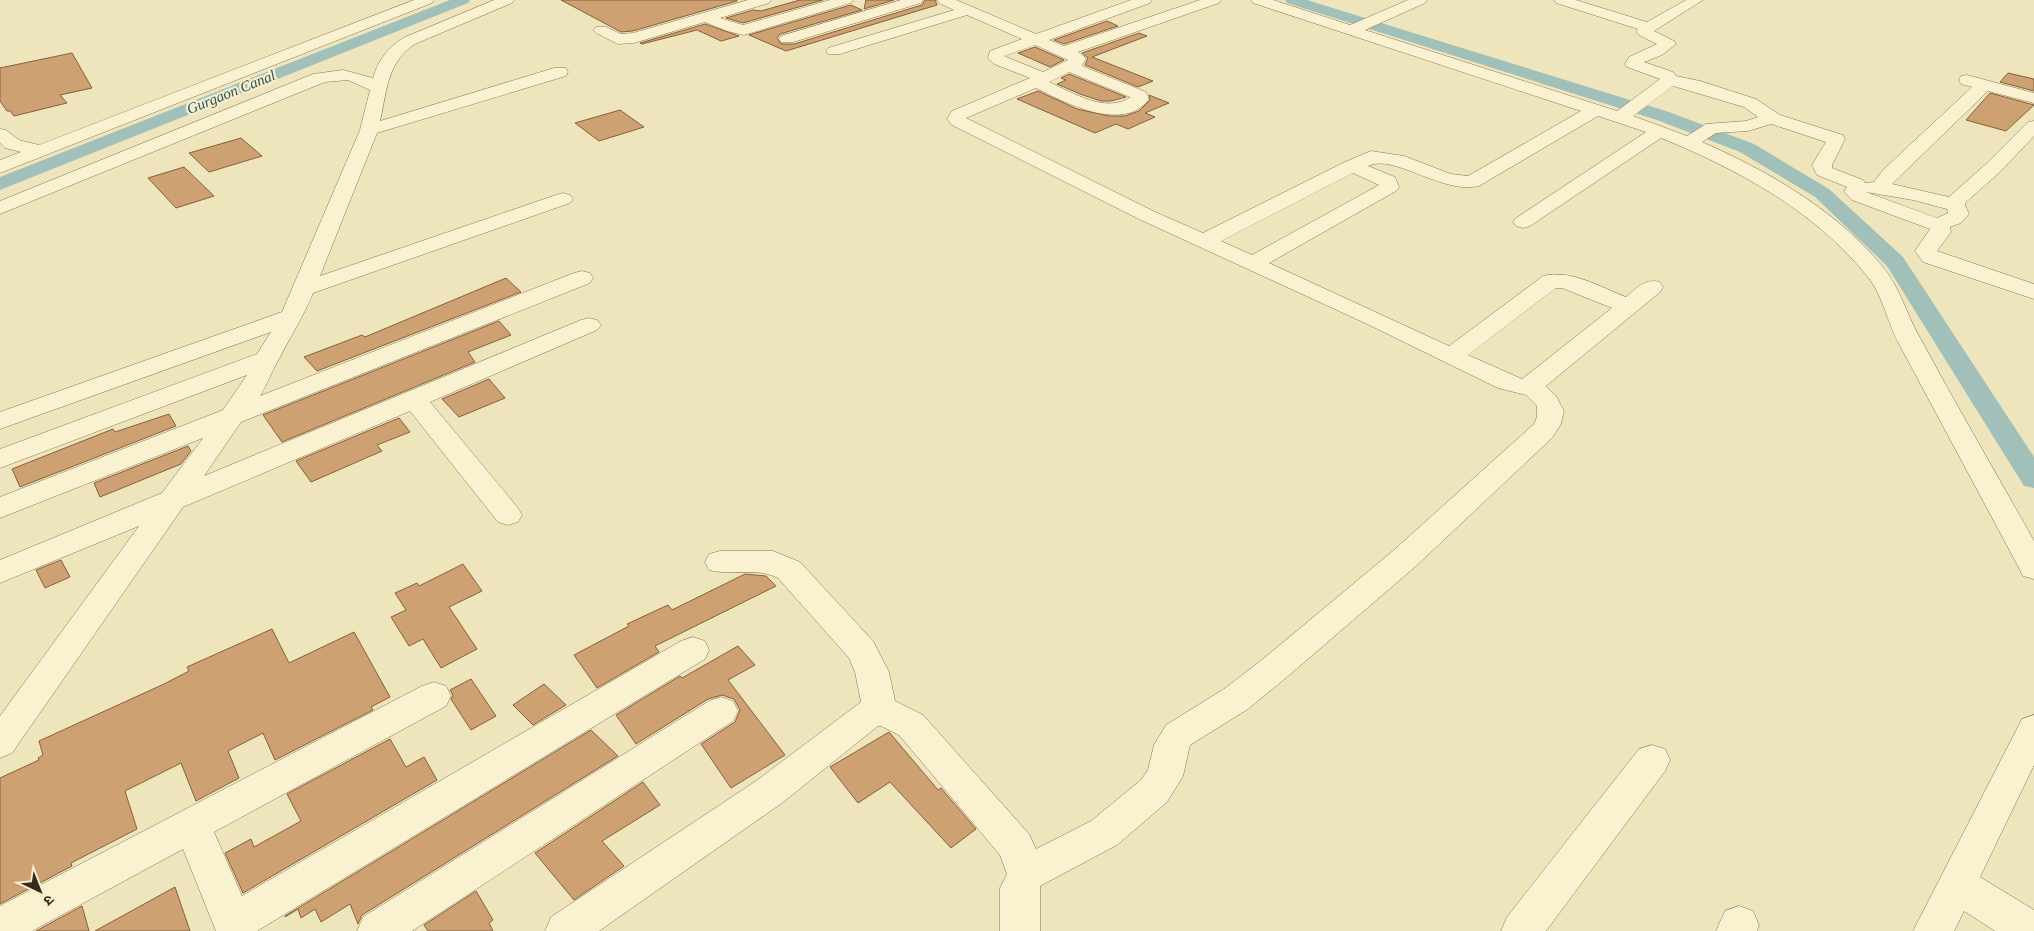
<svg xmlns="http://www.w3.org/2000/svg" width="2034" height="931" font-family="'Times New Roman','Noto Sans Devanagari',serif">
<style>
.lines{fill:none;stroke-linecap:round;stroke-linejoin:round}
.canal{fill:#a1c0ba;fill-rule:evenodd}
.building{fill:#cea172;stroke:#87603b}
.minor-casing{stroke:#877556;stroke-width:1}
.minor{fill:#faf1d0;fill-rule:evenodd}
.labels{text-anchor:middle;stroke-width:4.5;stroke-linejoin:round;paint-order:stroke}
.far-water-label{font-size:15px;font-style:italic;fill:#2a5556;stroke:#f6eecd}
</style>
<rect width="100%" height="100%" fill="#efe5bd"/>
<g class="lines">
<path class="canal" d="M450,0h20l-2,3 -468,187v-13z
M1285,0h22l362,112 85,32 75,45 74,68 131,200v31l-10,-2 -137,-220 -72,-69 -75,-45 -83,-32 -370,-117z"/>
</g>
<path class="building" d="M561,0h176v1l-104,30 -12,1z
M800,0h23l-80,23 -17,-5 27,-8 8,1z
M866,0h28l-30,9z
M925,0h10l2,5 -151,46 -37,-16 102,-30 11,5 -82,24 -3,4 4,6h13l128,-39z
M1107,21l11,5 -54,18 -10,-4z
M705,24l34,12 -18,5 -24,-11 -55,14 -2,-1z
M1139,33l8,3 -55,21 61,24 -15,6 -53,-22 3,-7 -6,-5z
M1035,47l29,13 -14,7 -32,-14z
M72,53l20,35 -32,7 7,8 -53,13 -4,-5h-3l-7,-10v-33z
M2008,73l26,6v12l-34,-9z
M1069,74l57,23 -15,4h-10l-21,-7 -23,-10 9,-4 -5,-2z
M1038,91l39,18 32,7h16l14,-5 11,-11 -1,-5 20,8 -24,10 10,4 -27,12 -12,-5 -21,9 -78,-34z
M1990,93l44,12 -28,26 -40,-11z
M620,110l24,17 -45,14 -24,-18z
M241,138l21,18 -53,16 -20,-19z
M184,167l30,29 -38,12 -28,-30z
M506,278l15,14 -204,79 -13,-14 58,-22 3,2z
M499,321l12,14 -43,17 7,10 -193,80 -19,-27z
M489,379l16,19 -46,19 -17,-18z
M169,414l7,12 -156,61 -8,-18 101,-40 2,3z
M399,418l11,14 -33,13 5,6 -71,31 -15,-21z
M188,446l3,5 -10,13 -81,33 -6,-14z
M61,560l9,17 -25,11 -9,-18z
M463,564l19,27 -33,16 28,42 -36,19 -18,-29 -14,7 -18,-29 15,-7 -11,-17 22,-10 2,3z
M745,574l21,2 10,10 -121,60 4,6 -62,36 -23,-33 55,-29 -2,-2 41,-19 4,5z
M272,629l17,34 65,-31 36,65 -19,10 2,3 -98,50 -12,-27 -35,18 11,27 -43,23 -15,-38 -56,28 12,38 -66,34 1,3 -72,38v-126l39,-18 -1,-2 5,-3 -4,-14 125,-57 25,-13 -2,-4z
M738,646l17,19 -27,15 57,75 -54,33 -30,-44 34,-22 5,-12 -6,-11 -12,-4 -14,4 -72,45 -20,-29 64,-39 2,2z
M471,679l25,37 -25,14 -20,-31 2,-4 -3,-5z
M544,684l22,21 -33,20 -20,-20z
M591,730l27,26 -256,159 -4,9 -8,-20 -29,18 -6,-13 -14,9 -3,-9 -13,8v-1z
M889,732l49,58 3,-2 35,41 -25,19 -61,-66 -32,21 -28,-36z
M390,739l16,28 18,-10 13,23 -194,113 -18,-40 26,-14 3,8 47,-26 -14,-27z
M643,782l17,23 -58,36 22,25 -50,34 -39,-47z
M175,887l15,44h-95z
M476,891l17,29 -4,3 4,8h-65l-4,-6z
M82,906l7,25h-53z"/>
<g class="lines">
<g class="minor-casing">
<path id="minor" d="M414,0h20l-2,3 -432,170v-13l21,-8 -16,-4 -5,-5v-14l6,1 13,10 20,5z
M494,0h20l-2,3 -97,41c-28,18 -28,47 -35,77l174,-53h12l2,4 -2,4 -189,57 -57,143 236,-81 7,-2 7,2 3,4 -3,4 -257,90c-9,23 -22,42 -33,64 -8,13 -12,26 -20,39l314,-123 8,-2 8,2 3,5 -3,5 -349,139 -37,54 377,-156 8,-2 8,2 4,5 -4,5 -167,72 88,106 4,7 -4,7 -10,3 -10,-3 -88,-111 -227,96 -171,246 -12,5v-42l139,-190 -139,57v-23l162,-67 41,-55 -203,80v-21l223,-87 24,-35 -247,93v-19l257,-95 14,-22 -271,97v-17l282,-100 78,-182 10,-40 -22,-10 -23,2 -325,132v-13l313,-127 30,-4 30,8c5,-18 15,-30 30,-40z
M748,0h23l-2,3 -49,15 23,7 87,-25h23l-2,3 -107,32 -17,-4 -22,-9 -71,21 -16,1 -22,-11 -3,-3 3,-3h10l15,7 12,-1z
M901,0h22l-2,3 -128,39h-12l-2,-3 2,-3z
M937,0h19l80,34 95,-34h21l-2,3 -101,37 15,6 136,-46h21l-2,3 -141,49 8,6 -4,8 64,26 3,7c-25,35 -85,3 -113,-11l-70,30 189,94 48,21 142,-71 26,-11 33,5 47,18 17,2 113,-65 -328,-108 -2,-3h22l77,25 58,-25h19l-2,3 -60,27 252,81 43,-32 -33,-12 -2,-3 4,-7 28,-13 -18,-9 -3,-3 2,-3 -82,-26 -2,-3h22l71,22 39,-22h17l-49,31 20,10 2,3 -14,11 -18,7 29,10 3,4 24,5 56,18 24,16 63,20 2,4 -13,26v3l31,12 2,3 9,-1 9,-12 89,-83 -11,-3 -2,-4 2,-4 6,-1 67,18v10l-46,-12 -96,93 57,13 37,-33 42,-42 6,-1v15l-34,36 -34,30 -1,3 4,9 -8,9 -11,4 1,5 -14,19 97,33v15l-111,-37 -8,-11 15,-22 -78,-29 -8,-8 3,-5 -30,-12 -5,-10 14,-23 -55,-18 -23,7 -32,2 -14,9c66,29 134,68 180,124 18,21 24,47 37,70 37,69 77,137 115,205v38l-11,-3 -4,-8c-40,-75 -80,-149 -120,-224 -12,-22 -16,-49 -32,-68 -52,-65 -130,-107 -206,-138l-131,88 -7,2 -7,-2 -3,-4 3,-4 130,-86 -48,-16 -119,70c-37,9 -85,-33 -111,-20l27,11 4,10 -3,4 -127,72 180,83 94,-70c28,-7 57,11 83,21 11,-9 19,-19 34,-15l3,5 -3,5 -114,94 10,10 8,15 -3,13 -9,14 -136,128 -129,111 -39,32 -58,36 -7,31 -16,26 -50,43 -77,41v45h-40v-43l7,-14 -7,-19 -101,-120 -18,-9h-3l-96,77 -183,128h-54l6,-14 205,-136 105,-79 -6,-30 -6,-14 -71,-80c-21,-11 -46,-2 -69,-8l-4,-8 4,-8 11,-3h53l27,11 73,79 16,31 6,29 28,14 106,119 7,15 55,-28 50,-41 7,-10 6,-25 12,-20 58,-36 39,-30 131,-109 140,-126 3,-7v-11l-11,-11 -28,-7 -133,-65 -224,-103 -189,-95 -5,-6 5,-8 78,-33 -36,-14 -6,-6 2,-7 32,-12 -55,-24 -127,39h-12l-2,-3 2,-3 126,-38 -15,-7zM1035,45l33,15 -25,12 -39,-16zM1069,72l61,25h1c-26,17 -57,-4 -82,-15zM1673,86l71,21 14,10 -12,4 -40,3 -19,12 -54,-20zM1353,173l26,12 -127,70 -31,-14zM1866,192l47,8 34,9 1,4 -11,5zM1556,288h6l50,20 -90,71 -54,-24z
M693,637l12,4 4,9 -4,9 -448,272h-41l-33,-82 -151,82h-32v-25l422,-220 12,-4 12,4 5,10 -5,10 -232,126 28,64 439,-255z
M721,697l12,4 5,10 -5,10 -321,210h-55l6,-14 346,-216z
M2034,715v50l-54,112 54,33v21h-39l-31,-20 -10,20h-41l109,-212z
M1652,745l13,4 5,11 -5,11 -119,160h-45l6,-14 132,-168z
M1739,906l14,5 6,14 -2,6h-41l9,-20z"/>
</g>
<use href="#minor" class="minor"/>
</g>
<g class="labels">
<g class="far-water-label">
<text transform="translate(231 92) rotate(-22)" y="5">Gurgaon Canal</text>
</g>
</g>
<g transform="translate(40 891) rotate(137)" stroke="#f6eecd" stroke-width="4" paint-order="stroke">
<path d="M0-4L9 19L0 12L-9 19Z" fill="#362b1b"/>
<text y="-8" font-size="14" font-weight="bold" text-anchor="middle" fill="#362b1b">उ</text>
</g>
</svg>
